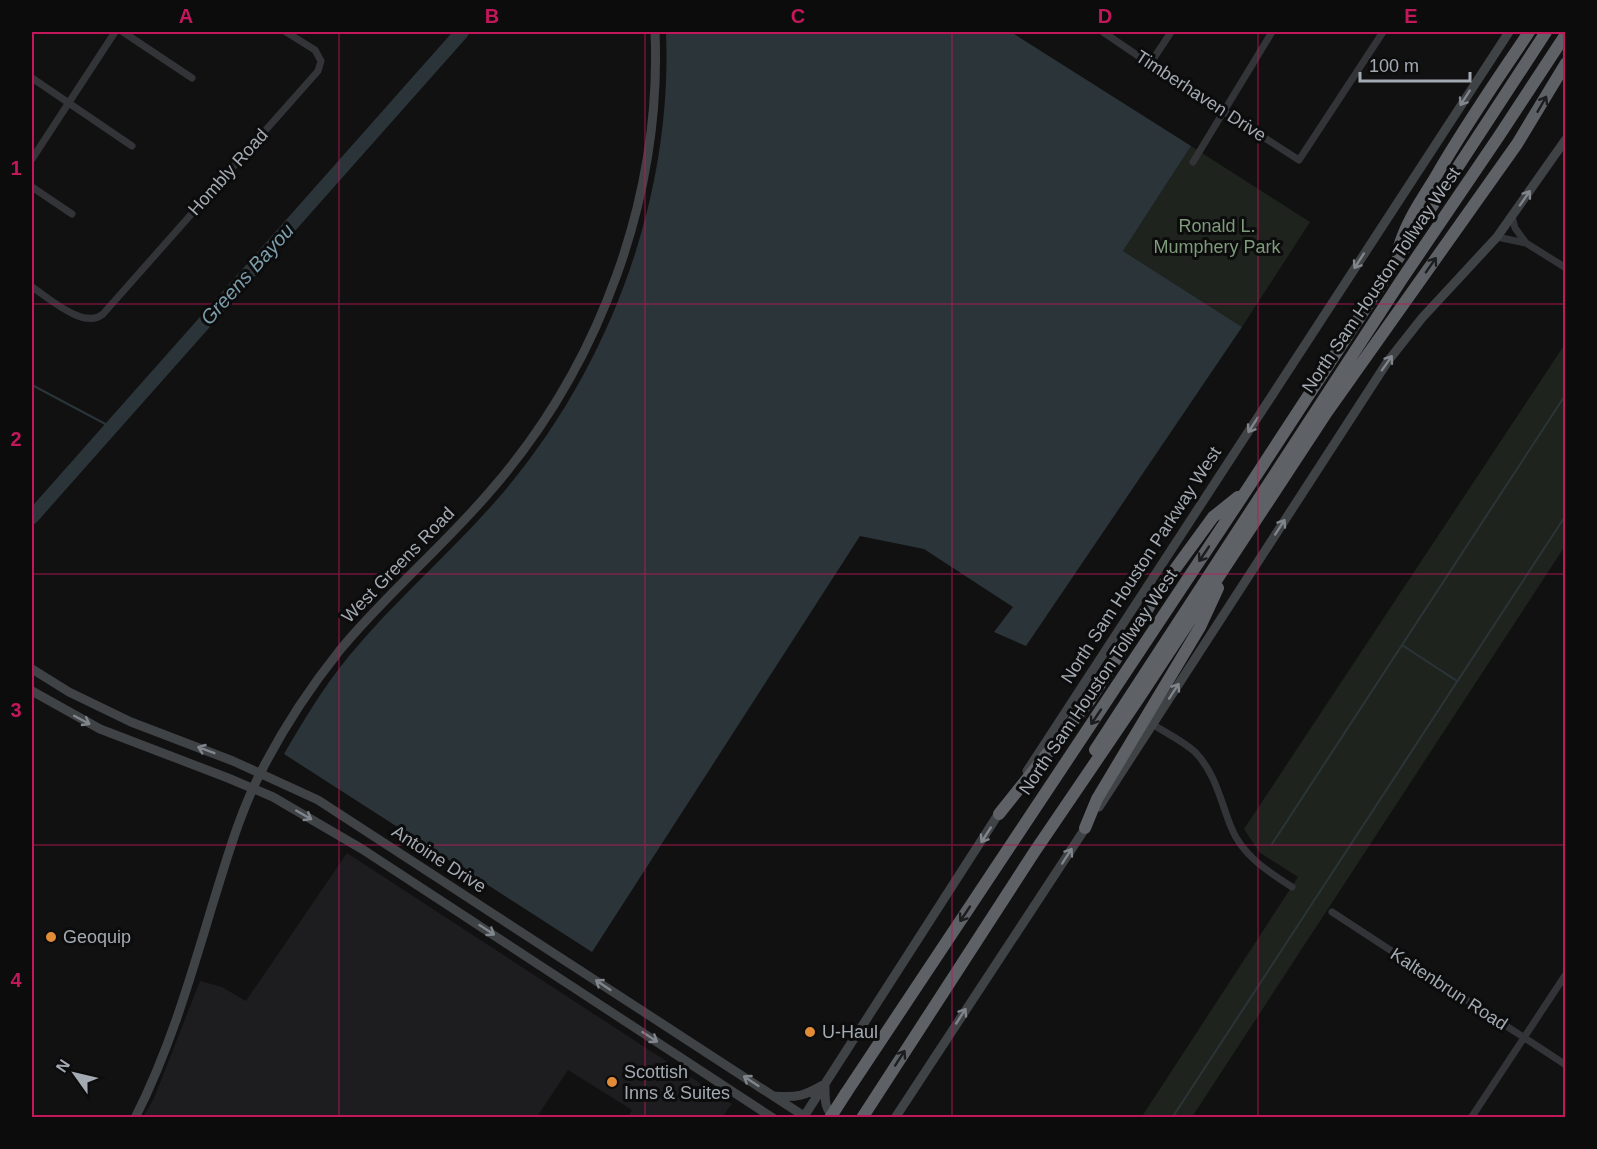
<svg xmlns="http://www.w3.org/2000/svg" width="1597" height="1149" font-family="Arial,sans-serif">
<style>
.built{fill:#1d1d1f}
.green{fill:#1e241d}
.water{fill:#2b3539}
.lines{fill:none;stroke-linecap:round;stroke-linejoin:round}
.stream{stroke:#2b3539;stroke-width:2}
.river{stroke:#2b3539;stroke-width:14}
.minor{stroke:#323437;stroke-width:7}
.secondary{stroke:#404346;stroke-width:9}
.motorway{stroke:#5e6267;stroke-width:12}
.motorway-bridge{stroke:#5e6267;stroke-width:12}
.oneway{stroke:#80868c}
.oneway2{stroke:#1c1d1f}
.grid{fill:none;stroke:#c2185b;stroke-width:1.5;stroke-opacity:0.55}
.poi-dot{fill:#e28c38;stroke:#0c0c0d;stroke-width:2}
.labels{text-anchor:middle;stroke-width:6;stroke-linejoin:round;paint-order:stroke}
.street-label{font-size:18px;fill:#a3aab2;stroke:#0c0c0d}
.park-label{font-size:18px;fill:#7f9b7b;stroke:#0c0c0d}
.poi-label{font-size:18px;fill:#a3aab2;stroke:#0c0c0d;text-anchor:start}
.water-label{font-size:20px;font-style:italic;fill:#7c9dab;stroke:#0c0c0d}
.neatline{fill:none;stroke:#c2185b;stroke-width:2}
.grid-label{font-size:20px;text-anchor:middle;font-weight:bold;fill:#c2185b}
</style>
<rect width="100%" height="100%" fill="#111112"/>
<path class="built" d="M347,853l385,251 -10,13h-94l4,-7 -64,-40 -31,47h-394l11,-19 46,-117 22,6 24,14z"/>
<path class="green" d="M1191,146l119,76 -68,105 -119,-76z
M1565,344v202l-373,571 -51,1 157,-241 -39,-25 -15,-23z"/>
<path class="water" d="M666,32h345l180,114 -68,105 119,76 -216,319 -32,-14 19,-25 -89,-58 -64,-13 -268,416 -308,-198c20,-34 40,-68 65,-98 47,-57 104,-105 152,-161 108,-126 172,-297 165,-463z"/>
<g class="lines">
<path class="stream" d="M32,385l79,42
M1402,645l55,36
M1272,844l294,-450
M1172,1118l394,-603"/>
<path class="river" d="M32,517l430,-485"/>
<path class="minor" d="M123,32l69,46
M1103,32l47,32 149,96 84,-128
M1150,64l21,-32
M32,78l100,68
M32,159l83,-127
M1193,162l79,-130
M32,187l40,27
M1512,216l3,12 11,15
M1497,237l29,6 40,25
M32,287c17,11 52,43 71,27l215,-243 3,-10 -6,-11 -29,-18
M1152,724c14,9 31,17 43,28 20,20 26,50 36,75 11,28 36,44 61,60
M1332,912l234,153
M1471,1118l95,-144"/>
<path class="secondary" d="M32,669l37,23 62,30 102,39 85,39 489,318
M32,691l68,38 128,49 45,19 89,52 411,269
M1027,771l482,-739
M1099,807l289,-446 34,-43 75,-81 69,-98
M825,1086c0,12 -1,24 10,32
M774,1096c23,2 30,0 49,-11
M135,1118c35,-69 56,-142 78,-215 15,-48 28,-95 52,-139 21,-40 47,-79 75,-114 47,-57 105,-105 153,-162 107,-124 169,-292 162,-456
M803,1118l198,-308
M895,1118l193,-294"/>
<path class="motorway" d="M1399,247c7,-25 23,-48 36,-69 29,-51 62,-98 94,-146
M1095,750l307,-471 97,-143 67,-102
M999,814l91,-114 69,-109 54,-74 25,-20
M1085,828l12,-29 103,-172 18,-39
M846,1093l402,-605 298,-456
M862,1118l173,-267 104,-153 188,-286 190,-268 49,-81"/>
<path class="motorway-bridge" d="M830,1118l16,-25"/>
</g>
<defs><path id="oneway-shaft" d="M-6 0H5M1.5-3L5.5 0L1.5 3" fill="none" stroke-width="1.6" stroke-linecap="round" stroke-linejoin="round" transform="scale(1.5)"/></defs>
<g class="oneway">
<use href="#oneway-shaft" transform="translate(1465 98) rotate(123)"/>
<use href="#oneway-shaft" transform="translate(1525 198) rotate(-55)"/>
<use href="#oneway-shaft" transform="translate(1359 261) rotate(123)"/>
<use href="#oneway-shaft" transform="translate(1387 363) rotate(-55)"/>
<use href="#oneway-shaft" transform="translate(1253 425) rotate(123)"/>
<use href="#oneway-shaft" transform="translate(1280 527) rotate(-57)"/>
<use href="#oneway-shaft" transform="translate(1174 691) rotate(-57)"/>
<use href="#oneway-shaft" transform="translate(82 720) rotate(28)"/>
<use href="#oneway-shaft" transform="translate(206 750) rotate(-159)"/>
<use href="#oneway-shaft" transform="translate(304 815) rotate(30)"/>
<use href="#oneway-shaft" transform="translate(986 835) rotate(123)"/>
<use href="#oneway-shaft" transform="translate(1067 856) rotate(-57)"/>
<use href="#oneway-shaft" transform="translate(487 930) rotate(33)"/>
<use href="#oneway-shaft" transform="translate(603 985) rotate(-146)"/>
<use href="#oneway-shaft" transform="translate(961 1016) rotate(-57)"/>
<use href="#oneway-shaft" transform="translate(650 1037) rotate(33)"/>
<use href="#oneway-shaft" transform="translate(751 1081) rotate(-147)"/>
</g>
<g class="oneway2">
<use href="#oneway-shaft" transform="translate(1542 104) rotate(-60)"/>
<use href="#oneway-shaft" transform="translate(1431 265) rotate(-55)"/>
<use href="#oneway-shaft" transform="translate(1204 554) rotate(124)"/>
<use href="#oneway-shaft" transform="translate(1096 717) rotate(124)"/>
<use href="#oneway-shaft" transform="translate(965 914) rotate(124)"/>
<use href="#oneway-shaft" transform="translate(900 1058) rotate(-57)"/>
</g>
<path class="grid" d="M339,32v1086M645,32v1086M952,32v1086M1258,32v1086M32,304h1534M32,574h1534M32,845h1534"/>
<g class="poi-dot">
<circle cx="51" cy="937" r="6"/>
<circle cx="810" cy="1032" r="6"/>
<circle cx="612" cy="1082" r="6"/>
</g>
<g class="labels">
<g class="street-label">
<text transform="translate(1201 96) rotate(33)" y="6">Timberhaven Drive</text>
<text transform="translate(228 172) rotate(-48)" y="6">Hombly Road</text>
<text transform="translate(1381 280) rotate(-56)" y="6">North Sam Houston Tollway West</text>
<text transform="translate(398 565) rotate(-46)" y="6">West Greens Road</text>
<text transform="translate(1141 565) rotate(-57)" y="6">North Sam Houston Parkway West</text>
<text transform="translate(1098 682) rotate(-56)" y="6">North Sam Houston Tollway West</text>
<text transform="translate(439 859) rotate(33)" y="6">Antoine Drive</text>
<text transform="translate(1449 989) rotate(33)" y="6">Kaltenbrun Road</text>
</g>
<g class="park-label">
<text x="1217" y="232">Ronald L.<tspan x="1217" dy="21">Mumphery Park</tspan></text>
</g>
<g class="poi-label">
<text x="63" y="943">Geoquip</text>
<text x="822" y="1038">U-Haul</text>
<text x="624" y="1078">Scottish<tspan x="624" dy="21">Inns &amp; Suites</tspan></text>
</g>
<g class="water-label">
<text transform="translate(247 274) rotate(-48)" y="7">Greens Bayou</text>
</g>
</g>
<rect width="1597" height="1149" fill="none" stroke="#0c0c0d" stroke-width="66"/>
<g transform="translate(75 1074) rotate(304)" stroke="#0c0c0d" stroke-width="4.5" paint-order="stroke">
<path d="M0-4.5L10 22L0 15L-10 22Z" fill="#a3aab2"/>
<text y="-9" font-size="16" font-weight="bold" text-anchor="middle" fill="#a3aab2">N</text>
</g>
<path d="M1360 72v9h110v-9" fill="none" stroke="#a3aab2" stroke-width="3"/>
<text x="1369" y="72" font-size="18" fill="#a3aab2" stroke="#0c0c0d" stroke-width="4.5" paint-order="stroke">100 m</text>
<rect x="33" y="33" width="1531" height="1083" class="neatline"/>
<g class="grid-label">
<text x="186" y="23">A</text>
<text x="492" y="23">B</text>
<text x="798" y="23">C</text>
<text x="1105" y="23">D</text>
<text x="1411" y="23">E</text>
<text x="16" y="175">1</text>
<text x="16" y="446">2</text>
<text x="16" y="717">3</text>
<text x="16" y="987">4</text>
</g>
</svg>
